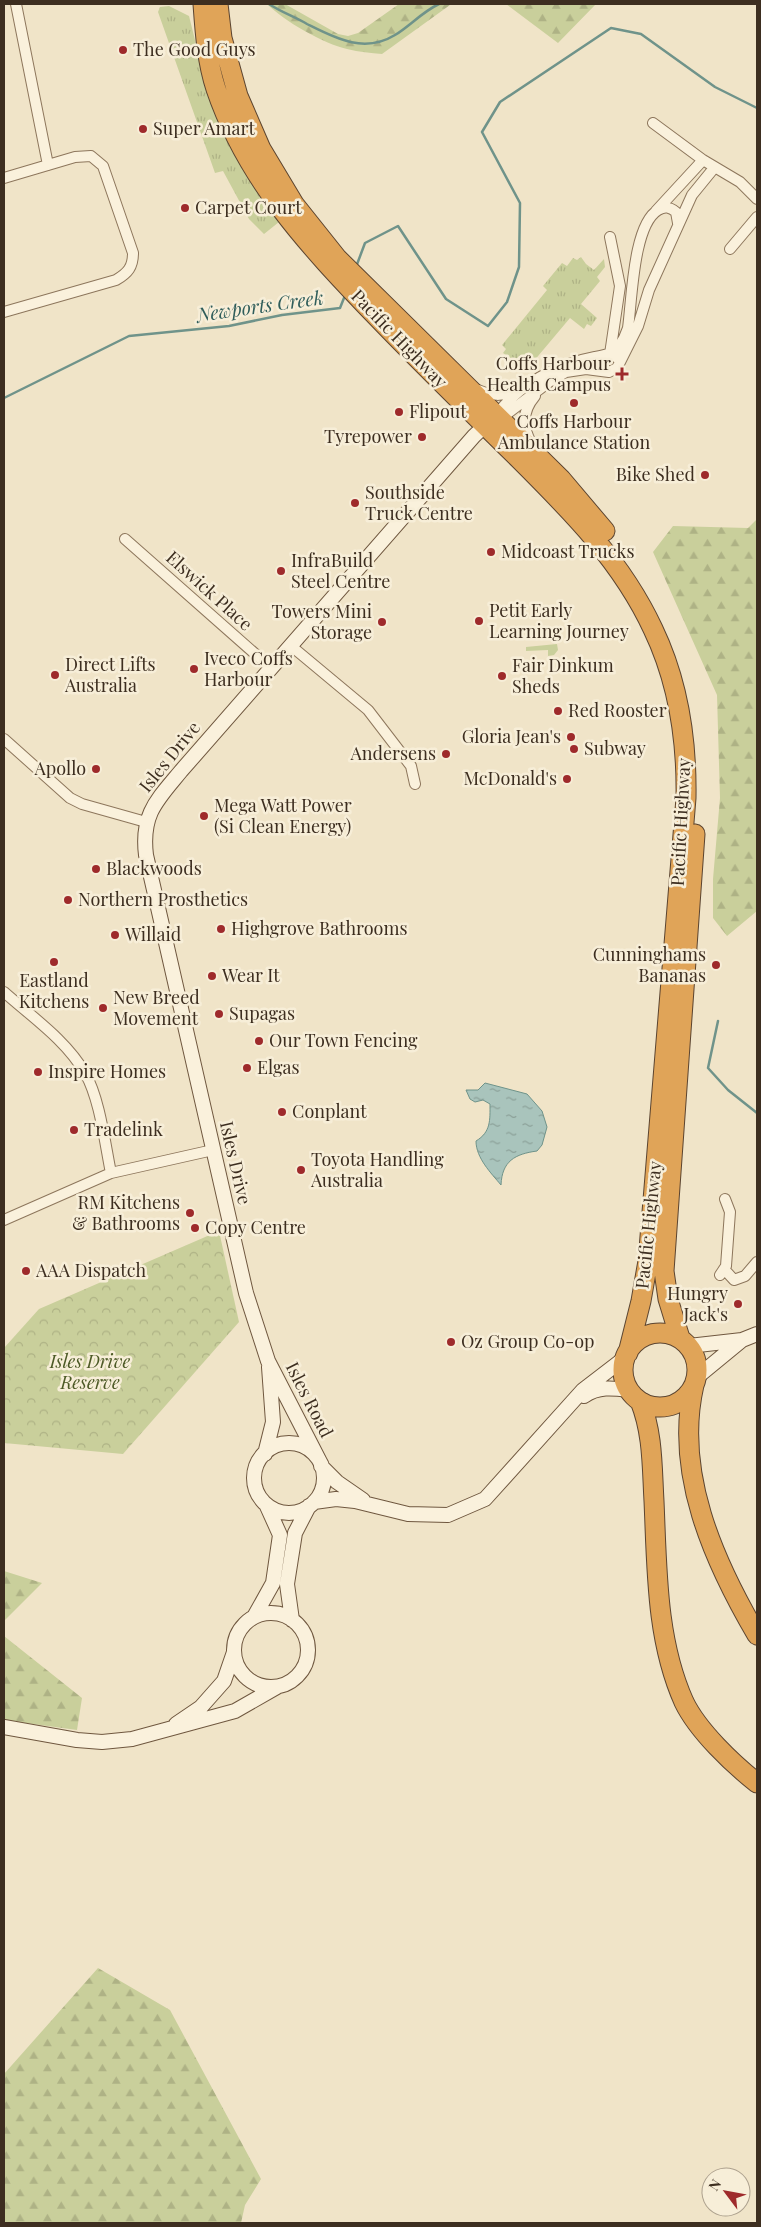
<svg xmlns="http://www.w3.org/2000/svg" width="761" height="2227" font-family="'Playfair Display',serif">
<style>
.grass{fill:url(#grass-tufts)}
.forest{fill:url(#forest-firs)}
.park{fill:url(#park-crowns)}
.garden{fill:#c9cf9b}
.water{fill:url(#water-ripples);stroke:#6f938a}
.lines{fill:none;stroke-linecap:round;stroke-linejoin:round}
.stream{stroke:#6f938a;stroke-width:2.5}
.street-casing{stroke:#8d765c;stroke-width:12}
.secondary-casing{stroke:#6f573f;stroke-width:16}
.highway-casing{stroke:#5b4430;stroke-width:21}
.street{stroke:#faf1dc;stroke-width:10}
.secondary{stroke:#faf1dc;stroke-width:14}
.highway{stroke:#e0a458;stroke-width:19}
.poi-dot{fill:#9e2a2b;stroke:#f7eed8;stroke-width:2}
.labels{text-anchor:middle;stroke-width:5;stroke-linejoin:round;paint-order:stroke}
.poi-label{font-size:18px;fill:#3d2e20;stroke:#f7eed8;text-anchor:start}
.street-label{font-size:18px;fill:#3d2e20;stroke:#f7eed8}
.park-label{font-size:18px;font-style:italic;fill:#4d5a26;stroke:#f7eed8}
.water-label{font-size:19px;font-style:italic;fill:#2f5d5a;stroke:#f7eed8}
</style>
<defs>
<pattern id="grass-tufts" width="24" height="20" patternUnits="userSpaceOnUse" patternTransform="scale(1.25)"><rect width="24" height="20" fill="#c9cf9b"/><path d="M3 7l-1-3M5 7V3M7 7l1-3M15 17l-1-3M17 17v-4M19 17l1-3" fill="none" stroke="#aeb285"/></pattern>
<pattern id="forest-firs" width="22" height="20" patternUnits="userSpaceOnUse" patternTransform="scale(1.25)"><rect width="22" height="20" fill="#c9cf9b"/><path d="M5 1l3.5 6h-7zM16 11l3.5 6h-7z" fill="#aeb285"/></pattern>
<pattern id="park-crowns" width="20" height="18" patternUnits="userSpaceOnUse" patternTransform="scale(1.25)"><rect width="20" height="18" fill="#c9cf9b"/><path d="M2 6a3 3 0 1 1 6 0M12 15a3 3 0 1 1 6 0" fill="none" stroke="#aeb285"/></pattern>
<pattern id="water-ripples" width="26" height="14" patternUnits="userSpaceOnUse" patternTransform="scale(1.25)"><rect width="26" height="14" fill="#a9c4bc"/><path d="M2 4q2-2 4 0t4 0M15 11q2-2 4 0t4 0" fill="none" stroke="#8ba098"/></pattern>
</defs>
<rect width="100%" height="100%" fill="#f0e4c8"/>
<path class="grass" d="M169,6l20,10 14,56 21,63 55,87 -15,12 -15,-15 -26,-48 -8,2 -57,-161 2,-5z
M581,257l5,7 8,6 10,-11 1,8 -8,10 3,4 -19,23 16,14 -6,8 -4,-2 -3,5 -14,-11 -42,50 -5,-4 -4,4 -5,-8 -11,-7 3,-4 -4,-4 45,-55 -4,-4 19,-23 5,3 6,-8 4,2z"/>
<path class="forest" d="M267,4h18l53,30 10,2 10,-3 41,-29h56l-5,1 -68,49c-11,-1 -23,-2 -35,-5 -23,-5 -63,-28 -80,-45z
M506,4h90l-38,39z
M757,519v392l-30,25 -14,-18v-39l7,-81 -3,-103 -64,-143 20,-26 75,2z
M4,1571l38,12 -38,38z
M4,1636l78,62 -5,32 -73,-10z
M98,1968l72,42 91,169 -16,26 -4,18h-237v-149z"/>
<path class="park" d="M219,1231l20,91 -116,132 -119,-11v-95l35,-39z"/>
<path class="garden" d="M557,644l1,6 -4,5 -6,1v-6l-22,1v-4z"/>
<path class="water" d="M485,1083l42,11 15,17 5,16 -5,18 -5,6c-22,3 -35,10 -36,34 -10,-12 -25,-27 -25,-44 15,-9 14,-21 14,-37l-7,-4 -8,2 -5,-3 -4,-9h12z"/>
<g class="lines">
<path class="stream" d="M269,4c12,8 26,13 38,20 28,14 57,30 88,11 15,-9 27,-23 44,-31
M356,267l9,-24 33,-17 48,73 42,27 19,-24 12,-35 1,-64 -38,-71 18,-30 111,-74 30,6 74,53 42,21
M4,398l125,-62 100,-10 53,-11 58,-7 6,-15
M718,1021l-10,47 20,22 29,23"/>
<g class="street-casing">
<path id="street" d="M16,4l32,161
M653,123l50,37 37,22 17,17
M4,178l71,-21 16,-1 12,10 30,87c0,14 -5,20 -17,27l-112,32
M656,211l47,-51
M730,249l27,-32
M610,354l10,-68 -10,-49
M614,355l10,-17 4,-10c4,-28 5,-103 30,-118 7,-4 12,-3 18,2l2,11
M478,390c15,6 23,7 38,0
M496,415l12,-2 41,-31 17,-10 20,-3 23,3 8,-4 21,-42 11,-36 43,-95 22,-27
M496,415c24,-31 61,-51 99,-58 9,-1 15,-6 22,1
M531,442c-10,-17 -8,-32 4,-46
M125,539l145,128
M290,645l78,65 43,56 4,18
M4,739l66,59 12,6 64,18
M4,992c28,25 62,48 81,81 15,26 20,71 26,100
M4,1220l107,-47 102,-23
M724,1269l10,11 11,-4 12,-14
M720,1275l6,-9 4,-54 -5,-13"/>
</g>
<g class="secondary-casing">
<path id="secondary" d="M689,1346l53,-6 15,-6
M697,1377l45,-37
M584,1396c14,-10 29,-8 45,-6
M254 1478a35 35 0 1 1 70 0a35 35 0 1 1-70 0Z
M265,1454l8,-32 -4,-55
M319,1460l-51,-99 -22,-68 -100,-438c-5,-41 11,-55 35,-84l293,-335 18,-17
M321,1466l16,16 26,18
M314,1502l22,-3 19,2 53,13 40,1 37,-16 98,-109 43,-33
M234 1650a37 37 0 1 1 74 0a37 37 0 1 1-74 0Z
M254,1617l19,-34 7,-48 -14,-31
M292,1620l-5,-36 8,-51 14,-27
M176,1724l25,-17 23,-26 10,-29
M4,1727l73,13 25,2 30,-3 103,-28 42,-24"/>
</g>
<g class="highway-casing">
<path id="highway" d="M203,4c2,28 4,58 13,85 31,91 92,156 157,224 46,48 95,96 143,143 53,53 105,104 137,173 25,52 34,111 33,169l-38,463 -7,40 -13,52
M218,4l4,34 16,58 23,53 33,55 43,54 224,221 44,52
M623 1370a37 37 0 1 1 74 0a37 37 0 1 1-74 0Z
M680,1338l-12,-39 -4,-28 31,-437
M694,1385c-20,87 19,175 63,250
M640,1401c13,32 12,66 14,100 3,67 2,139 30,201 14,29 49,62 73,81"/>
</g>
<use href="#street" class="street"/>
<use href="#secondary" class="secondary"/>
<use href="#highway" class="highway"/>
</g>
<g class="poi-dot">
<circle cx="123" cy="50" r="5"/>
<circle cx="143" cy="129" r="5"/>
<circle cx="185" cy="208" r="5"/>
<path d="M619.5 366.5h5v5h5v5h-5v5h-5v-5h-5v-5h5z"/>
<circle cx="574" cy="403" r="5"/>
<circle cx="399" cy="412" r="5"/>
<circle cx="422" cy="437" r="5"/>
<circle cx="705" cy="475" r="5"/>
<circle cx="355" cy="503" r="5"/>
<circle cx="491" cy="552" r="5"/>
<circle cx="281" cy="571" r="5"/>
<circle cx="479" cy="621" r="5"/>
<circle cx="382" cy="622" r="5"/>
<circle cx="194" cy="669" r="5"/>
<circle cx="55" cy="675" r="5"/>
<circle cx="502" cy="676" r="5"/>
<circle cx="558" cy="711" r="5"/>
<circle cx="571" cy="737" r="5"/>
<circle cx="574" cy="749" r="5"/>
<circle cx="446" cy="754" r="5"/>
<circle cx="96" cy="769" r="5"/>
<circle cx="567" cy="779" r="5"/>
<circle cx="204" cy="816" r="5"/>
<circle cx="96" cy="869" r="5"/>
<circle cx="68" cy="900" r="5"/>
<circle cx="221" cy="929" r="5"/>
<circle cx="115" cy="935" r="5"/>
<circle cx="54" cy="962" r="5"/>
<circle cx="716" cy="965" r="5"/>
<circle cx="212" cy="976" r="5"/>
<circle cx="103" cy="1008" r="5"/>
<circle cx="219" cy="1014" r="5"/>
<circle cx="259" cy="1041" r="5"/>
<circle cx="247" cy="1068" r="5"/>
<circle cx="38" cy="1072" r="5"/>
<circle cx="282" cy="1112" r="5"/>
<circle cx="74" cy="1130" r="5"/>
<circle cx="301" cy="1170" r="5"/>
<circle cx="190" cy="1213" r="5"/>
<circle cx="195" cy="1228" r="5"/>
<circle cx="26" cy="1271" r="5"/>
<circle cx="738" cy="1304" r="5"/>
<circle cx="451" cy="1342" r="5"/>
</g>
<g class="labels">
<g class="poi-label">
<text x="133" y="56">The Good Guys</text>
<text x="153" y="135">Super Amart</text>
<text x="195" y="214">Carpet Court</text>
<text x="611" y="370" text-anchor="end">Coffs Harbour<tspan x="611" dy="21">Health Campus</tspan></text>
<text x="409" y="418">Flipout</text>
<text x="574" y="428" text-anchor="middle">Coffs Harbour<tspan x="574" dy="21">Ambulance Station</tspan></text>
<text x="412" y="443" text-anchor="end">Tyrepower</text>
<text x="695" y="481" text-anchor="end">Bike Shed</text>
<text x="365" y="499">Southside<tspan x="365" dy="21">Truck Centre</tspan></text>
<text x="501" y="558">Midcoast Trucks</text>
<text x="291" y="567">InfraBuild<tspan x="291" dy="21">Steel Centre</tspan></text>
<text x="489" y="617">Petit Early<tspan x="489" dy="21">Learning Journey</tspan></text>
<text x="372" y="618" text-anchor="end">Towers Mini<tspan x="372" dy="21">Storage</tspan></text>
<text x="204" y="665">Iveco Coffs<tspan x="204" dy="21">Harbour</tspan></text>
<text x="65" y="671">Direct Lifts<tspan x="65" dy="21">Australia</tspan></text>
<text x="512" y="672">Fair Dinkum<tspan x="512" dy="21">Sheds</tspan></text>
<text x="568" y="717">Red Rooster</text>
<text x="561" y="743" text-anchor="end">Gloria Jean's</text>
<text x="584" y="755">Subway</text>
<text x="436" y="760" text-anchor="end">Andersens</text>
<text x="86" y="775" text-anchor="end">Apollo</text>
<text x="557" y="785" text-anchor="end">McDonald's</text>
<text x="214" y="812">Mega Watt Power<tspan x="214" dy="21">(Si Clean Energy)</tspan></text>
<text x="106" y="875">Blackwoods</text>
<text x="78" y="906">Northern Prosthetics</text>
<text x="231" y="935">Highgrove Bathrooms</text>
<text x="125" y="941">Willaid</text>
<text x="706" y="961" text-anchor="end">Cunninghams<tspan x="706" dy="21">Bananas</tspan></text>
<text x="222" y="982">Wear It</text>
<text x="54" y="987" text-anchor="middle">Eastland<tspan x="54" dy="21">Kitchens</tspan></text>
<text x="113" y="1004">New Breed<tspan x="113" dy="21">Movement</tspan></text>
<text x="229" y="1020">Supagas</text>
<text x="269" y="1047">Our Town Fencing</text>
<text x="257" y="1074">Elgas</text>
<text x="48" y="1078">Inspire Homes</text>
<text x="292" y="1118">Conplant</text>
<text x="84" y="1136">Tradelink</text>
<text x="311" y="1166">Toyota Handling<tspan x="311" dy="21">Australia</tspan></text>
<text x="180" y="1209" text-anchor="end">RM Kitchens<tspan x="180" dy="21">&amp; Bathrooms</tspan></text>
<text x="205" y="1234">Copy Centre</text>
<text x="36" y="1277">AAA Dispatch</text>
<text x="728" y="1300" text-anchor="end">Hungry<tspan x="728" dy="21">Jack's</tspan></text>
<text x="461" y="1348">Oz Group Co-op</text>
</g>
<g class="street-label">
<text transform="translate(399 339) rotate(46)" y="6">Pacific Highway</text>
<text transform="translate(209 591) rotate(42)" y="6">Elswick Place</text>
<text transform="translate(170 757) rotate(-51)" y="6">Isles Drive</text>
<text transform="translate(681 822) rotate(-87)" y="6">Pacific Highway</text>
<text transform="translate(235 1163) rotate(77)" y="6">Isles Drive</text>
<text transform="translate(649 1225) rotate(-84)" y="6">Pacific Highway</text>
<text transform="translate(309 1400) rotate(63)" y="6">Isles Road</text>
</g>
<g class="park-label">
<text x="90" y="1368">Isles Drive<tspan x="90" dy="21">Reserve</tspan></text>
</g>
<g class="water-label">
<text transform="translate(260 306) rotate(-8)" y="7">Newports Creek</text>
</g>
</g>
<rect width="761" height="2227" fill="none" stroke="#3d2e20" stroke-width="10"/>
<g transform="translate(726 2192) rotate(302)"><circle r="24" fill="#f7eed8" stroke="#ada18e"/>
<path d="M0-4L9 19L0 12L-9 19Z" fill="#9e2a2b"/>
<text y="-8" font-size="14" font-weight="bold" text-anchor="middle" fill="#3d2e20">N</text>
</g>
</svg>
